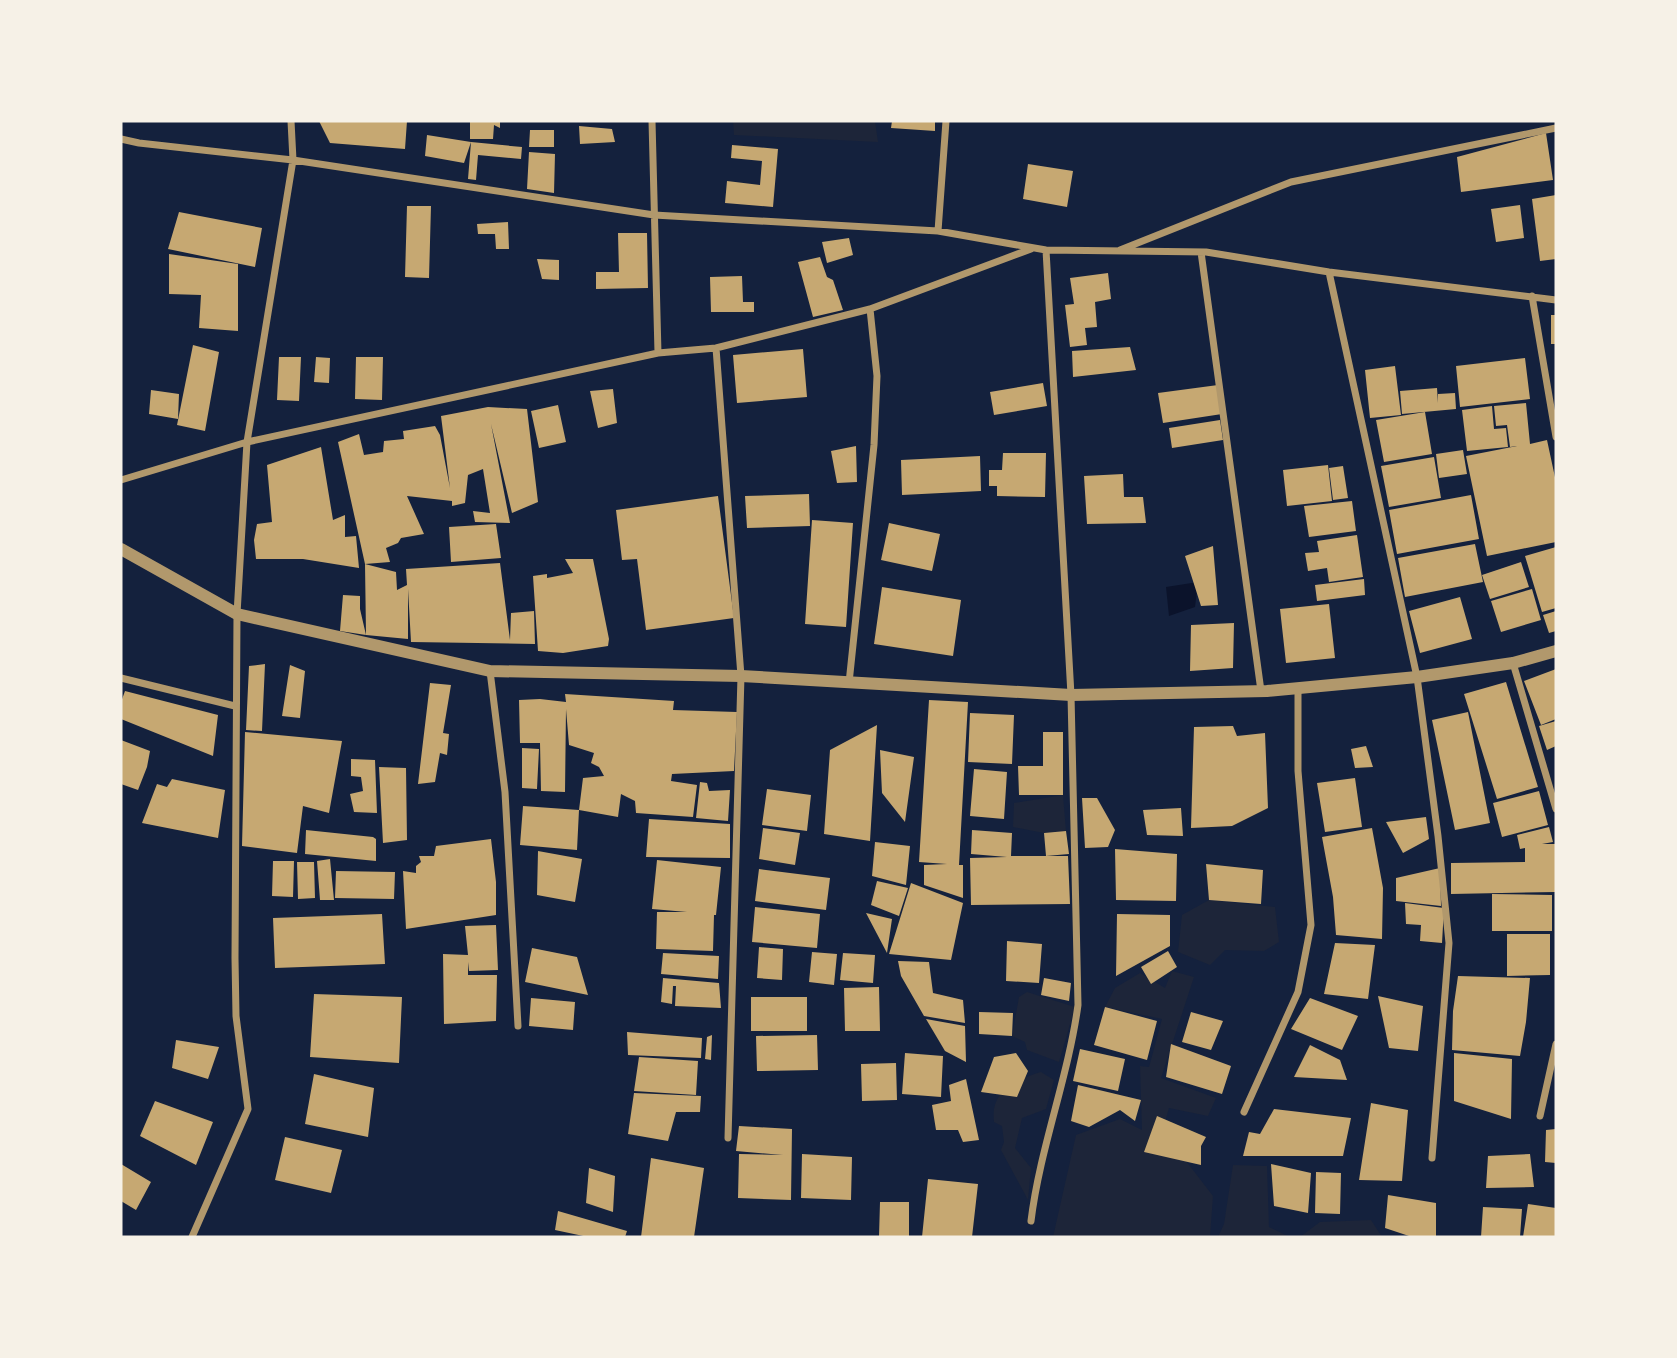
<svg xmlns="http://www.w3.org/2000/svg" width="1677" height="1358" font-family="'Alegreya Sans',sans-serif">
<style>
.green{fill:#1d2539}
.water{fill:#0b132b}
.building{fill:#c6a872}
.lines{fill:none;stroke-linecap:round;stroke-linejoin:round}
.minor{stroke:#b1986c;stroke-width:7}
.tertiary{stroke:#b1986c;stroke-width:12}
</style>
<rect width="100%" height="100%" fill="#14213d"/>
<path class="green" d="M733,121h142l3,21 -144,-7z
M1063,795l3,36 -22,2 -31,-6 1,-24z
M1209,900l66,7 4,35 -15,9 -39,-1 -15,15 -32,-13 4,-37z
M1172,971l22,6 -33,101 55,20 -8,18 -39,-8 -10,35 27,18 27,35 -3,41h-157l23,-102 44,-16 22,11 -2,-64 9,1 13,-48 -57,-12 10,-19 25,-15 25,15z
M1027,992l48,15 -16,55 -32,-12 -2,-8 -13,-6 7,-39z
M1041,1072l13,8 -8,29 -24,9 -7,30 16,20 -3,32 -27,-50 3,-8 -2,-16 -8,-4c-4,-31 21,-42 47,-50z
M1233,1165l34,1 2,61 21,10h-72l6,-13z
M1371,1220l11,17h-82l20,-15z"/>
<path class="water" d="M1198,582l-3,25 -26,9 -3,-29z"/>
<path class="building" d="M319,121h88l-2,28 -75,-6z
M470,121h30v7l-6,-3 -1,14h-23z
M892,121h43v10l-44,-3z
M579,126l33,3 3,13 -35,2z
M530,130h24v17h-25z
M1546,133l7,47 -92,12 -4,-35z
M427,135l44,7 -7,21 -39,-7z
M471,142l51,5 -1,12 -43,-4 -2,25 -8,-1z
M732,145l46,4 -5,58 -48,-4 2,-22 33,4 2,-24 -31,-3z
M529,152l26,2 -1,39 -27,-4z
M1028,164l45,7 -6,36 -44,-8z
M1556,195v64l-16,2 -8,-62z
M1520,205l4,33 -28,4 -5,-33z
M407,206h24l-2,72 -24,-1z
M179,212l83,16 -7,39 -87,-18z
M508,222l1,27h-13l-1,-15h-17l-1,-10z
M618,233h29l1,55 -52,1v-17h23z
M849,238l4,17 -26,8 -5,-21z
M169,254l69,10v67l-39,-3 2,-33 -32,-1z
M820,257l7,20 6,3 10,30 -30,7 -15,-55z
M537,259l22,1v20l-17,-1z
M1108,273l3,26 -16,3 2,25 -12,1 2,17 -17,2 -5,-42 9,-1 -4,-26z
M742,276l1,26h11v10h-43l-1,-35z
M1551,315h5v29h-5z
M193,345l26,7 -14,79 -28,-6z
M1130,347l6,23 -63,7 -1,-26z
M803,349l4,48 -70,6 -4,-48z
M279,357h22l-2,44 -22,-1z
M316,357l14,1 -1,25 -15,-1z
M356,357h27l-1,43 -27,-1z
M1525,358l5,41 -70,8 -4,-41z
M1395,366l6,49 -31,3 -5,-48z
M1043,383l4,23 -53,9 -4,-23z
M1218,385l4,29 -59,9 -5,-30z
M1437,388l1,15v-9l17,-1 1,16 -54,5 -2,-23z
M613,389l4,34 -19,5 -8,-37z
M151,390l28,4 -1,25 -29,-5z
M1526,403l4,41 17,-4 9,42v60l-69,14 -21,-100 51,-10 -7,1 -3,-22 -11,1 -2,-20z
M558,405l8,37 -27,6 -8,-37z
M1492,406l2,23 12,-1 2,19 -41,4 -5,-41z
M488,407l39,2 11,93 -26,11 -21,-89 19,99 -35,-1 -2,-11 17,2 -7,-44 -15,6 -3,28 -13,3v-5l-45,-5 17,38 -23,4 -3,5 -12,5 4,14 -25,2 31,8 1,18 10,-5 -1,-16 94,-6 10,77 1,-27 23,-2 1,33 -124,-2 -3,-53v50l-42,-4 -1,-71 -27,-122 21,-8 5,21 19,-3 1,-11 20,-2 -1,-8 32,-5 5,9 10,53 -9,-72z
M1425,412l7,42 -48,8 -8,-42z
M1220,420l3,20 -51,8 -3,-20z
M856,446l1,36 -20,1 -6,-32z
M321,447l12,73 12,-5v22l11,-1 3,32 -56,-9h-47l-2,-19 3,-16 15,-2 -5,-57z
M1463,450l4,24 -28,4 -3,-24z
M1003,453h43l-1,44 -48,-1v-10h-8v-16h13z
M980,456l1,35 -79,4 -1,-35z
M1434,457l7,41 -52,9 -8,-41z
M1328,465l4,36 -45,5 -4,-36z
M1343,466l5,32 -15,2 -4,-32z
M1123,474l1,23h19l3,26 -59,1 -3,-48z
M809,494l1,32 -63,2 -2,-32z
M1471,495l8,44 -82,15 -8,-44z
M718,496l16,122 -88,12 -9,-71 -15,1 -6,-50z
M1352,501l4,30 -47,6 -5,-31z
M812,520l41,3 -7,104 -41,-3z
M889,523l51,11 -8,37 -51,-11z
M496,524l5,34 -50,4 -2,-35z
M1357,535l6,42 -34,5 -2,-14 -19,3 -3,-18 14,-1 -2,-11z
M1475,544l8,38 -78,15 -7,-39z
M1213,546l5,59 -17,1 -16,-50z
M1556,547v61l-14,4 -17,-56z
M565,559h28l16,80 -1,7 -45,7 -25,-2 -5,-75 14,-2v4l26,-5z
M1521,562l8,25 -39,12 -8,-24z
M1364,579l1,16 -48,6 -2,-16z
M882,587l79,13 -8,56 -79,-12z
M1532,589l9,31 -40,12 -10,-31z
M343,595l17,1v13l6,26 -26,-4z
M1460,597l12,42 -52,14 -11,-42z
M1329,604l6,54 -49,5 -6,-54z
M1556,611v20l-7,2 -6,-18z
M1234,623l-1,45 -43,3 1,-46z
M265,664l-3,67 -16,-1 3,-64z
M290,665l15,6 -5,47 -18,-2z
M1556,669v50l-15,6 -17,-44z
M1506,682l32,105 -41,12 -33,-105z
M430,683l21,2 -8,48 6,1 -2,21 -7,-2 -5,29 -17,2z
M125,691l93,24 -5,41 -92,-37v-17z
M565,694l109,7 -1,9 64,2 -3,59 -62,3 -1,7 26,4 -4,32 -57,-4 -1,-12 -14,-7 -3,23 -39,-7 -2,40 -57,-5 3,-39 56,4 4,-32 21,-2 -5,-9 -8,-4 3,-10 -25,-8 -3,-36 -1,83 -24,-1 -1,-48h-20l-1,-43 21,-1 26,3z
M929,700l39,2 -9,163h4v33l-39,-13v-20l23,-1 -28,-2z
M1468,712l22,111 -35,7 -23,-110z
M970,713l44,2 -2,49 -44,-2z
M1556,721v25l-9,4 -8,-24z
M877,725l-7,116 -46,-7 6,-84z
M1233,726l4,10 28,-3 3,75 -36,18 -41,2 3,-101z
M245,732l97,9 -13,72 -26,-7 -6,47 -55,-7z
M1043,732h20v63h-44l-1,-29h25z
M121,740l29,11 -3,16 -9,23 -17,-6z
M1366,746l7,21 -18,1 -4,-19z
M522,748l17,1 -2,40 -15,-1z
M880,750l34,7 -9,65 -23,-29z
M351,759l24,1 2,53 -23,-1 -4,-18 13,-3 -2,-14 -10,-1z
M379,767l27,1 1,72 -24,3z
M974,769l33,3 -3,47 -34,-3z
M1355,778l7,49 -37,5 -8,-49z
M172,779l53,11 -7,48 -76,-15 15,-39 10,3z
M700,782l7,1 2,8 21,-1 -2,31 -32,-3z
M767,789l44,6 -4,36 -45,-6z
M1539,791l9,34 -46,12 -9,-34z
M1082,798h15l18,32 -7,17 -23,1z
M1181,808l2,28 -36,-1 -4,-25z
M1426,817l3,22 -26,14 -17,-31z
M649,819l81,5v34l-84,-1z
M1549,827l4,15 -11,2h14v48l-105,2v-31l74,-1v-14l-5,1 -3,-14z
M763,828l37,5 -5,32 -36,-6z
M1372,828l11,60 -1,51 -46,-4 -3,-38 -11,-60z
M306,830l67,7 3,2v22l-71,-7z
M972,830l40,3 -1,23h57l2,48 -99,1 -1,-47 37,-1 -36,-3z
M1066,831l3,23 -23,2 -2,-23z
M491,839l5,43v33l-90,14 -3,-58 13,2v-7l5,-4 -2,-6h15l2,-10z
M875,842l35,4 -4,39 -34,-9z
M1115,849l62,5 -1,47 -60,-1z
M538,851l44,8 -7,43 -38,-7z
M330,859l4,41h-14l-3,-39z
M657,860l64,7 -5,48h-2l-1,36 -57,-2 1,-37h30l-35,-3z
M273,861h21l-1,36 -21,-1z
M297,862h17l1,36 -17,1z
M1206,864l57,6 -2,34 -52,-4z
M1440,868l1,38 -45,-5v-23z
M759,869l71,9 -4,32 -71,-9z
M336,871l59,1 -1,27 -59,-1z
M877,881l31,7 -9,28 -28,-11z
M911,883l52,20 -12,57 -62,-6z
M1492,894l60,1v36h-60z
M1405,903l39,5 -2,35 -22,-2 1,-16 -15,-1z
M755,907l65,7 -3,34 -65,-6z
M866,913l26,6 -5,34z
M382,914l3,50 -110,4 -2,-50z
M1117,914l53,1v31l-54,30z
M496,925l2,45 -29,1 -1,-9v13h29l-1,46 -52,3 -1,-70 25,1 -3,-29z
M1507,934h43v41l-43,1z
M1007,941l35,3 -3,39 -33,-2z
M1335,943l40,2 -7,54 -44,-5z
M759,947l24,2 -1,31 -25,-2z
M532,948l45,9 11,38 -63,-13z
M1168,951l9,16 -26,17 -10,-17z
M812,952l25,2 -3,31 -25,-3z
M663,953l56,3 -1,23 -57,-5z
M843,953l32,2 -2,28 -33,-3z
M898,961l31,1 4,31 30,7 2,23 -41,-7 -23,-40z
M1458,976l72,2 -4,44 -6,34 -68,-6 1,-39z
M663,978l56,5 2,25 -46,-2 1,-20h-3l-1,18 -11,-2z
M1044,978l27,5 -2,18 -28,-6z
M879,987l1,44h-35l-1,-43z
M314,994l88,3 -3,66 -89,-6z
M1378,996l45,10 -5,45 -29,-3z
M751,997h56v34h-56z
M531,998l44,4 -2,28 -44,-4z
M1310,998l48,18 -16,34 -51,-21z
M1105,1007l52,14 -10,39 -53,-15z
M979,1012l34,1 -1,23 -33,-2z
M1191,1012l32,9 -12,29 -29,-8z
M926,1019l39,7 1,36 -21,-11z
M627,1032l75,6 -1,20 -73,-3z
M712,1035l-1,25 -6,-1 2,-22z
M817,1035l1,35 -61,1 -1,-35z
M176,1040l43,7 -11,32 -36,-11z
M1171,1044l60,22 -9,28 -56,-17z
M1310,1045l30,15 7,20 -53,-3z
M1080,1049l45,10 -7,32 -45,-10z
M905,1053l38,3 -2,41 -39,-3z
M1016,1053l12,18 -11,26 -36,-5 13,-35z
M1454,1053l58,6 -1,60 -57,-18z
M639,1057l59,4 -2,34 -62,-4z
M896,1063l1,37 -35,1 -1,-37z
M314,1074l60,14 -6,49 -63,-13z
M966,1079l13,61 -16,2 -5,-12h-22l-4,-25 19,-4 -2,-16z
M1078,1085l63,15 -6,21 -15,-11 -31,17 -18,-6z
M634,1093l67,3 -1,16h-24l-8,29 -40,-7z
M155,1101l58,21 -17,43 -56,-29z
M1371,1103l37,7 -6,71 -43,-1z
M1274,1109l77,9 -8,38h-100l6,-24 11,2z
M1157,1116l49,21 -5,9v19l-57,-13z
M739,1126l53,3 -1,71 -53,-2 1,-44 44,1 -47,-4z
M1556,1129v34l-11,-1 1,-32z
M285,1137l57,13 -11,43 -56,-13z
M802,1154l50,3 -1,43 -50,-2z
M1530,1154l4,33 -48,1 2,-32z
M651,1158l53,10 -10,69h-53z
M121,1164l30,18 -15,28 -15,-9z
M1271,1164l40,9 -3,40 -34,-7z
M589,1168l26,8 -2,36 -27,-9z
M1316,1172l25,1 -1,41 -25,-1z
M928,1179l50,5 -6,53h-50z
M1388,1195l48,8v34h-24l-27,-9z
M880,1202h29v35h-30z
M1528,1204l28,4v29h-33z
M1483,1207l39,2 -2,28h-39z
M558,1211l69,20 -2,6h-37l-33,-7z"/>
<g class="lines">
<path class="minor" d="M652,121l6,232
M121,139l18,4 154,17 361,55 284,16 108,19 160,2 123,20 227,28
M938,231l8,-110
M1120,250l171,-68 265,-54
M1201,252l60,439
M1329,272l88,405 21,159 11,107 -17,215
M1532,296l24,141
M716,348l25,328 -13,462
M121,480l126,-38 411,-89 58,-5 154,-39 161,-60
M1513,663l43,146
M490,671l15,121 13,234
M121,678l114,28
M849,683l25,-238 3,-69 -7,-67
M1244,1112l54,-120 13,-67 -13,-154v-83
M1540,1116l16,-72
M1031,1221c9,-73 37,-143 47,-216l-7,-310 -25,-445
M192,1237l56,-128 -12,-93 -1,-58 2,-344 10,-172 46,-282 -2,-39"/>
<path class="tertiary" d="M121,549l116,65 253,57 251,5 330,19 196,-4 150,-14 96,-14 43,-12"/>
</g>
<rect width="1677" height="1358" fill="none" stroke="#f6f1e7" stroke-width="245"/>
</svg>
